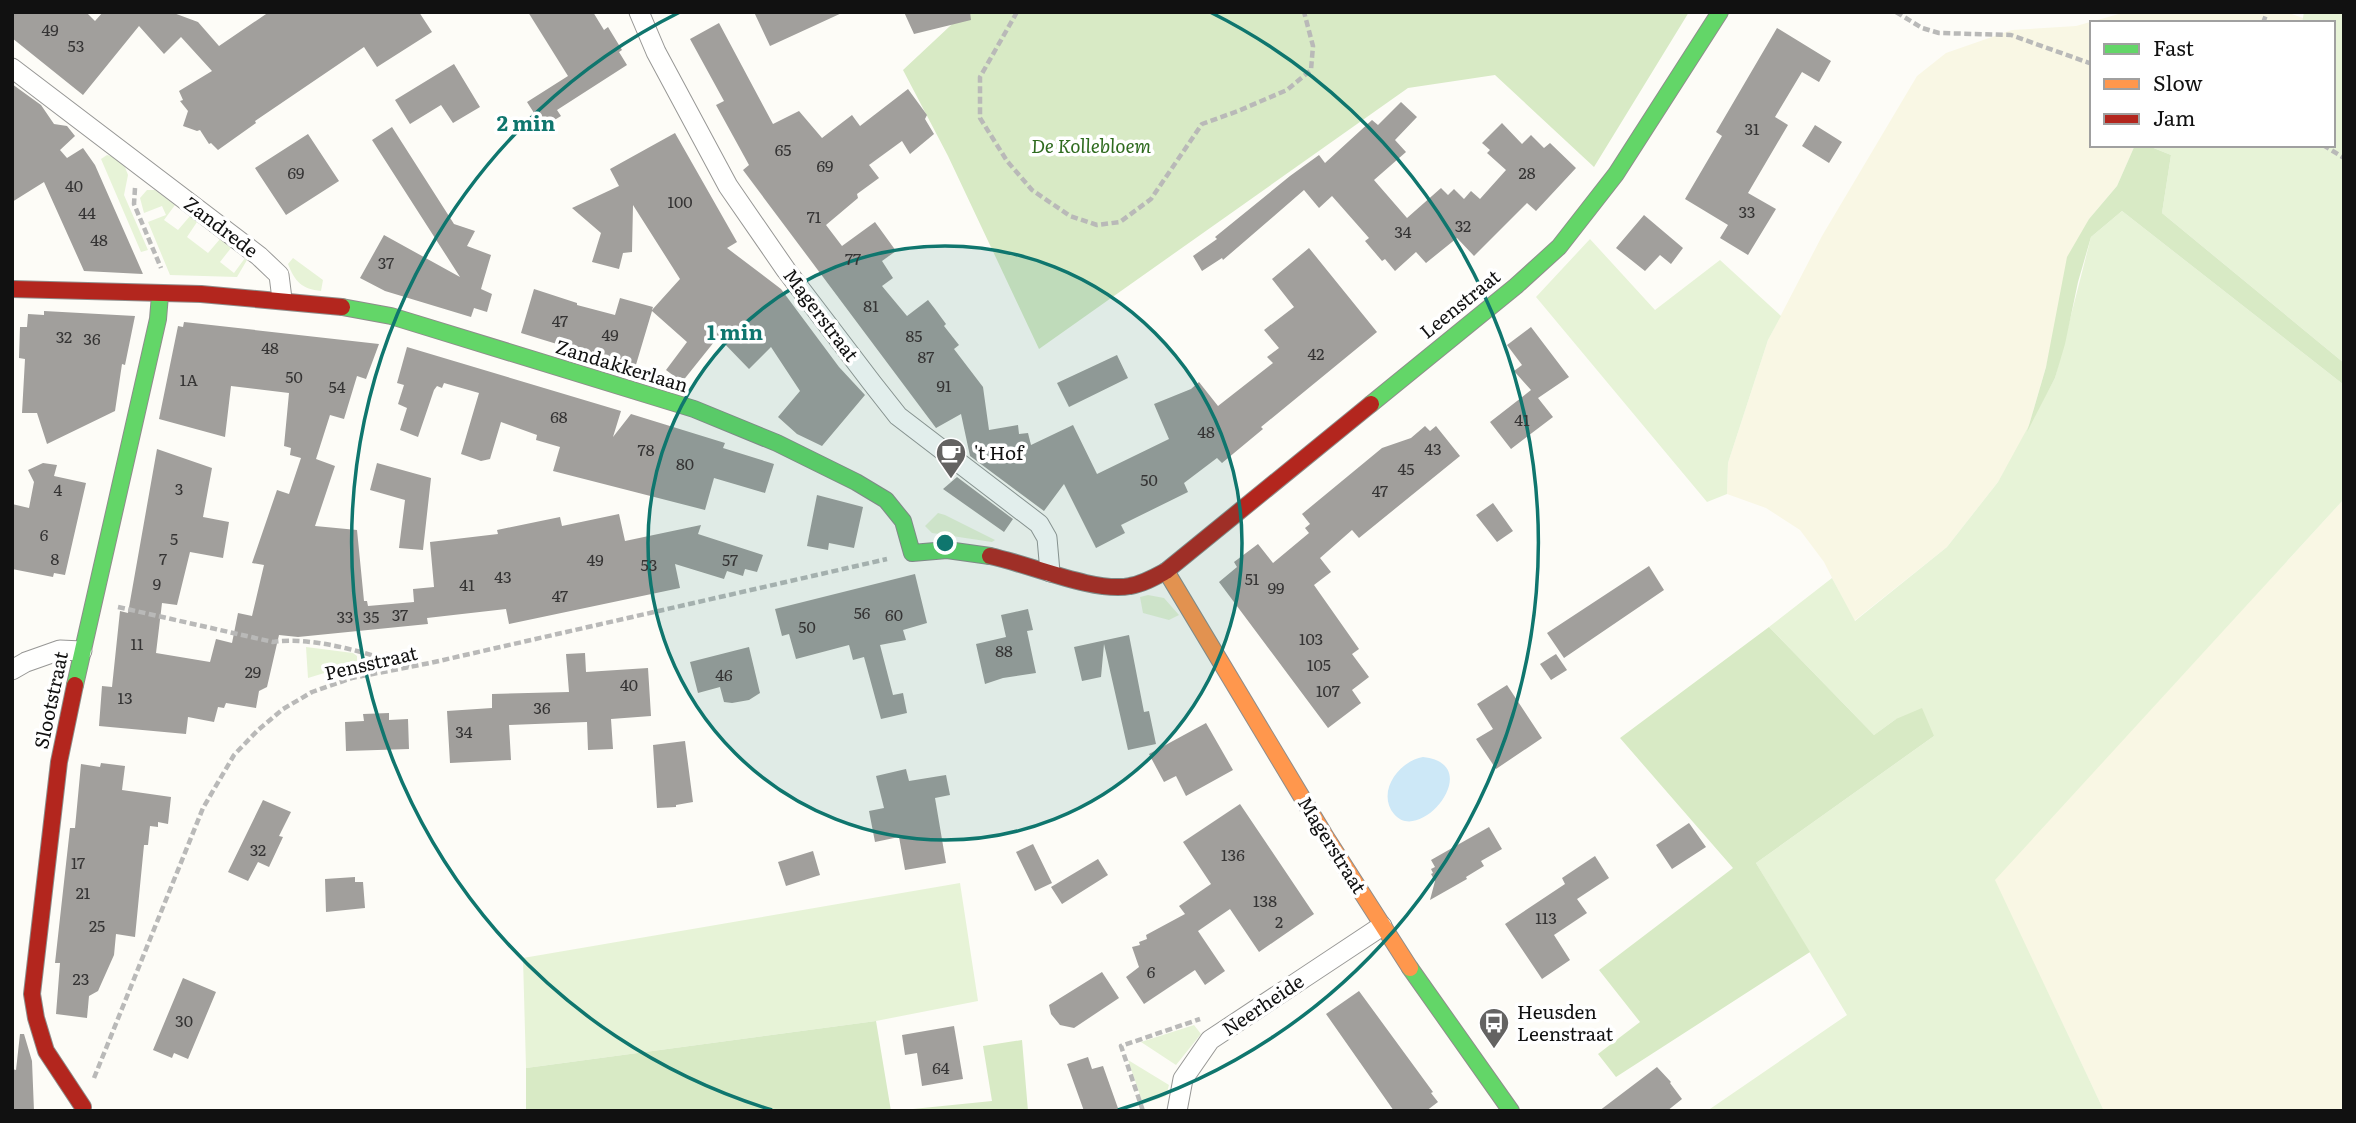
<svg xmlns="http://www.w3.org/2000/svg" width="2356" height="1123" font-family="Literata,serif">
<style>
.farmland{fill:#f9f7e4}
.green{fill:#e7f3d7}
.forest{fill:#d8eac5}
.water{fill:#cde8f7}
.building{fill:#a19f9c}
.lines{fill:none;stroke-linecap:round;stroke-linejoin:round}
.street-casing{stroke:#979795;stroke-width:21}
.fast-casing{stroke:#8e8d8b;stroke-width:18}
.slow-casing{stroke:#8e8d8b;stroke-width:18}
.jam-casing{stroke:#8e8d8b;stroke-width:18}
.path{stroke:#b9b9b8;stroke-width:4.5;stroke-dasharray:7 3.5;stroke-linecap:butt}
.street{stroke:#fffffe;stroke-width:19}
.fast{stroke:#63d668;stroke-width:16}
.slow{stroke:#ff974d;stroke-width:16}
.jam{stroke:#b3261e;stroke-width:16}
.ring{fill:none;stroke:#0f766e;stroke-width:3.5}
.labels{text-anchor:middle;stroke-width:7;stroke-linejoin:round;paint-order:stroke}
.number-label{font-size:16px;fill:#353434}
.park-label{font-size:19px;font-style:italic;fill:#2f6b1f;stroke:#fff}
.street-label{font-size:19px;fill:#111;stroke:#fff}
.poi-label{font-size:19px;fill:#111;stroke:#fff;text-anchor:start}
.centre{fill:#0f766e;stroke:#fff;stroke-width:3.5}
.ring-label{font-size:21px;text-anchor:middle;font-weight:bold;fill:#0f766e;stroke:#fff;stroke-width:7;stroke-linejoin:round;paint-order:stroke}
</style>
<rect width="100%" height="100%" fill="#fdfcf7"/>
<path class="farmland" d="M2126,12h160l17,6 -1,5h-210v122h43l-18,41 -28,33 -62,213 -29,50 -51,65 -93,74 -30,-59 -24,-32 -34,-22 -39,-14 1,-31 40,-123 54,-104 95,-160 29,-23 66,-23 64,-4z
M2344,499v612h-240l-110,-231z"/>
<path class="green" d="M2304,12h40v351l-182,-150 9,-58 -25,-10h187v-122h-31z
M107,155l8,2 10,10 3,8 -4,20 24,55 -7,2 -40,-93z
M147,190h8l20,15 -11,15 14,10 12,-14 7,6 -10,15 21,16 12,-14 11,9 -11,14 14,11 11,-15 2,2 -10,17 -67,-2 -22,-53 18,-7 -4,-9 -18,7 -4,-15z
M2122,211l222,174v114l-349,381 109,231h-397l140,-96 -91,-152 178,-127 -38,-17 -22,16 -105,-108 63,-49 23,43 92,-74 51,-65 57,-104 36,-141z
M1590,239l65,71 65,-50 61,56 -13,24 -40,123 -1,31 -20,8 -171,-205z
M293,258l30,22 -2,11c-19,-2 -26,-9 -33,-27z
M938,513l7,2 50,25 -3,2 -60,-9 -7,-7z
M1148,595l16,3 15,17 -10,5 -26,-7 -3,-16z
M306,647l47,6 4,3v5l-3,3 -46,14z
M960,883l18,118 -102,20 -350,47 -3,-110z
M1194,1025l7,9 -25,31 -35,-23z
M1128,1060l41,25 -3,11 -23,8z"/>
<path class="forest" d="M965,12h724l-95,155 -99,-92 -87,13 -369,261 -91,-193 -45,-86z
M2135,145h11l25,10 -9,58 182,150v22l-222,-174 -31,26 -13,45 -13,62 -10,34 -28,54 19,-65 21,-110 22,-38 28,-33z
M1769,627l105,108 22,-16 26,-11 12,28 -178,127 54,89 -194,125 -18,-23 42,-32 -41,-52 134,-102 -113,-130z
M876,1021l15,90h-365v-43z
M1022,1040l6,71h-135l99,-10 -9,-55z"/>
<path class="water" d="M1423,757c64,7 -3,89 -29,57 -18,-22 5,-53 29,-57z"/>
<path class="building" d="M12,12h74l9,9 8,-9h68l27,10 21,24 50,-34h150l13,20 -55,35 -13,-20 -109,74 1,2 -38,27 -7,-7 -2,1 -9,-14 -3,1 -14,-5 5,-15 -8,-10 3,-1 -4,-9 33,-20 -31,-34 -17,17 -25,-28 -56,69 -71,-57z
M528,12h65l11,18 4,-3 14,23 -3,2 8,13 -70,45 4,6 -18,11 -16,-25 41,-26z
M754,12h90l-74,34z
M904,12h66l1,8 -57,14z
M719,23l54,101 26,-13 23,27 30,-23 8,11 48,-37 19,26 -2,4 9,15 -24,20 -8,-13 -33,24 10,13 -22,16 1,4 -32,27 16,21 33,-24 21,29 -14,10 11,17 -11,8 25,30 21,-16 7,9 11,15 -2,2 15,19 -5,4 29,38 6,43 29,-5 1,9 9,-1 3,12 42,-20 24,49 72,-35 -15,-35 37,-15 8,-7 19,24 55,-43 -6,-6 12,-9 -15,-18 30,-23 -22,-28 37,-31 68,84 -116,95 2,2 -41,34 -5,-5 -33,25 4,9 -67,33 4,8 -29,15 -32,-64 -20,27 -74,-55 -9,-42 -25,14 -193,-258 6,-5 -33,-60 8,-4 -34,-62z
M1777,28l54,33 -12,21 -17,-10 -27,45 13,8 -40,68 28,16 -28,46 -28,-17 8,-13 -43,-26 37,-63 -6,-4z
M454,64l26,43 -27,16 -12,-18 -31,19 -15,-24z
M12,84l29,21 13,19 13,2 8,10 -15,14 7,8 16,-10 12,17 48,109 -59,-3 -40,-89 -32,20z
M1401,102l16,15 -22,23 11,12 -32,28 33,38 34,-30 7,7 6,-6 10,10 7,-8 9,8 26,-29 -19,-17 3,-3 -8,-7 20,-20 20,21 9,-9 13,13 6,-5 26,25 -40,43 -9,-8 -53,53 -17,-18 -31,25 -10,-11 -21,19 -10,-12 -3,2 -17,-20 4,-3 -37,-42 -13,12 -15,-18 -81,70 -1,-2 -20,13 -9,-15 24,-17 -2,-2 75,-61 29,-21 6,8 47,-43 6,5z
M1815,125l27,17 -13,21 -27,-17z
M392,127l62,97 21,7 -8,15 24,9 -10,34 11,5 -5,18 -13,-4 -3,9 -86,-26 -25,-13 24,-43 76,42 -88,-137z
M675,133l62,109 -10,6 54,41 58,78 26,28 -43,51 -25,-12 -19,-17 22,-26 -29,-44 -22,22 -31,-32 -36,45 -16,-12 21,-28 -35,-31 -17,57 -114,-35 13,-44 43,14v2l38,10 5,-17 33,9 -1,3 28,-31 -47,-74 -1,47 -9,1 -4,16 -27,-7 9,-29 -29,-25 47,-22 -9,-17z
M308,134l31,47 -53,34 -31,-47z
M1644,215l39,33 -12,16 -11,-9 -15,16 -29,-23z
M44,311l91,5 -10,49 -3,-1 -7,47 -68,33 -10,-31h-15l3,-54 -6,-1 1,-31h7l1,-13 16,1z
M184,322l195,22 -13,35 -9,-3 -13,43 -14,-4 -14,44 19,7 -20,60 42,4 7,71h3l1,5 46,-4 -1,-13 21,-2 -4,-45 68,-8 -1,-4 63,-13 2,9 57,-12 6,27 76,-16 -3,9 65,21 -6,17 -12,-3 -2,7 -16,-5 -3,8 -49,-15 5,24 -171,36 -3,-15 -79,9 1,6 -130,13 -19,-2 -12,52 -8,4 -3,17 -30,-5 -2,5 -6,-1 -4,15 -26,-5 -2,17 -87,-8 3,-40 10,1 8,-76 8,2 29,-164 55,19 -9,49 26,5 -6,36 -33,-6 -13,53 -15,-2 -6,50 54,9 6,-23 16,4 6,-30 14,3 12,-51 -12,-2 25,-73 12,4 12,-36 -11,-3 1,-7 -7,-2 5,-53 -58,-7 -6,51 -66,-18 19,-93 5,1z
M1531,327l38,50 -31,21 15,19 -42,32 -21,-27 41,-32 -17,-19 8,-6 -15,-20z
M407,347l214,64 -8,26 18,-23 94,29 -2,5 51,16 -9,29 -51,-15 -9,32 -152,-39 7,-24 -24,-7 1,-5 -36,-13 -11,37 -9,2 -20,-7 18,-61 -35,-10 -2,5 -5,-2 -3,4 -16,47 -18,-7 7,-22 -9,-4 6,-19 -7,-2z
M1117,355l11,23 -59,29 -12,-24z
M1425,426l5,5 6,-5 24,30 -101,82 -7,-8 -32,28 11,14 -17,13 45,64 -7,5 17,23 -17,13 9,13 -33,25 -109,-146 18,-15 -3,-5 24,-18 15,19 36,-30 -4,-5 5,-4 -8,-10 80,-66 29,-10z
M43,463l14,2 -3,11 32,7 -21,92 -11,-2 -1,4 -41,-8v-65l17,4 5,-26 -6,-12z
M377,463l54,15 -8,72 -24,-2 6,-48 -35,-10z
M957,477l56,42 -9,13 -61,-43z
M817,495l46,12 -9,41 -25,-5 -1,7 -21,-4z
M1493,503l20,28 -16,11 -21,-27z
M1649,566l15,24 -100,68 -17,-25z
M915,574l12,49 -24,7 3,10 -26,5 13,50 10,-2 4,20 -26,6 -17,-62 -11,3 -4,-15 -53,14 -7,-25 -7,2 -7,-27z
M1028,609l5,21 -6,1 9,42 -33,5 -18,6 -9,-40 30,-7 -5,-22z
M1129,635l15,77 5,-1 7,33 -28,6 -24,-106 -3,33 -19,4 -8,-34z
M749,647l11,46 -11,7 -17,3 -8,-1 -4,-15 -22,6 -8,-31z
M585,653l1,19 62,-4 3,48 -40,3 2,30 -25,1 -1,-28 -78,3 2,35 -61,3 -3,-52 45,-3v-14l77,-2 -3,-38z
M1556,654l11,16 -16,10 -11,-16z
M1507,685l35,53 -46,31 -20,-30 17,-10 -16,-25z
M389,713v7l19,-1 1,30 -63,2 -1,-29 19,-1 -1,-7z
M1206,723l27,47 -47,26 -10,-20 -12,6 -15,-28z
M685,741l8,61 -17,3v2l-19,1 -4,-63z
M101,763l24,3 -3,24 49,7 -3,27 -10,-2v5l-8,-1 -2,19h-4l-9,92 -19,-3 -2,21 -16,36 -9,5 -2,22 -31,-4 4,-51h-5l15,-135h5l6,-64 19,3z
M906,769l3,12 37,-6 4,20 -15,3 11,65 -41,7 -6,-33 -24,5 -6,-31 15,-3 -8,-32z
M263,800l28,12 -12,24 4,1 -14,30 -11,-5 -10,19 -20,-9z
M1240,804l74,110 -55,38 -29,-43 -32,22 27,40 -20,14 -10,-15 -51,34 -18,-27 13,-10 -7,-20 8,-2 -1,-3 8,-3 -1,-4 39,-21 -6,-8 32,-22 -28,-42z
M1689,823l17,24 -34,22 -16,-24z
M1489,827l13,22 -21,12 3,5 -18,11 1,2 -37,21 5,-19 -4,-7 2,-1 -2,-4 4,-2 -4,-7z
M1033,844l19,39 -17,8 -19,-39z
M813,851l7,24 -34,11 -8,-24z
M1595,856l14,22 -32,21 10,14 -33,22 16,25 -28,19 -37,-55 60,-40 -3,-6z
M1098,859l10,16 -46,29 -11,-17z
M355,877v5h8l2,26 -39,4 -1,-33z
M1102,972l17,26 -45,30 -14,-3 -9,-11 -2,-9z
M183,978l33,14 -28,67 -14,-6 -2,5 -19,-8z
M1359,991l74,101 -2,1 7,9 -12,9h-32l-68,-97z
M954,1026l9,53 -41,7 -5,-33 -12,2 -3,-20z
M20,1034h4l8,27 2,50h-22v-42l4,1z
M1088,1057l4,12 11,-3 16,45h-35l-17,-47z
M1657,1067l14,15 -1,1 12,16 -15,12h-68z"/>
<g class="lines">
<g class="street-casing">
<path id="street" d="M639,12l17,40 72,134 58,84 86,113 26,33 141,108 8,14 3,34
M12,68l247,188 20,19 3,24
M12,670l14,-8 34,-12 22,1
M1177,1111l6,-32 27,-39 172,-114"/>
</g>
<g class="fast-casing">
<path id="fast" d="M342,307l49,9 303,93 83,34 79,39 30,18 17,21 9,32 35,-3 43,6
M1371,404l145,-118 43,-39 57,-73 104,-162
M75,685l83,-366 2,-24
M1410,968l101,143"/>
</g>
<g class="slow-casing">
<path id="slow" d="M1166,571l158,263 86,134"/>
</g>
<g class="jam-casing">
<path id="jam" d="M12,289l189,5 141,13
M990,556c39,8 104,37 140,30 13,-2 25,-9 36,-15l205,-167
M75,685l-16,77 -27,232 4,24 10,33 37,56"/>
</g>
<path class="path" d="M1017,12l-37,65v41l27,43 25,29 38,26 27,9 23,-3 31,-23 51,-75 36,-13 49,-21 24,-20 2,-24 -9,-34
M1896,12l26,16 17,5 72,2 81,29
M2263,23l4,-11
M2323,145l21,13
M135,188l-1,16 27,64
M118,607l155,35c42,-6 97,12 136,25
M94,1078l109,-270 31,-53 24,-25 25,-21 29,-17 40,-14 78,-15 457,-104
M1143,1111l-22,-65 79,-27"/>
<use href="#street" class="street"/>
<use href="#fast" class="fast"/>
<use href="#slow" class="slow"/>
<use href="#jam" class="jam"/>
</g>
<circle cx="945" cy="543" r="297" fill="#0f766e" fill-opacity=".12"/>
<g class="ring">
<circle cx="945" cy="543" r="297"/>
<path d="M772 1110A593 593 0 0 1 680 12M1210 12A593 593 0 0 1 1118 1110"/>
</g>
<defs>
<g id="cafe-pin" transform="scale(1.575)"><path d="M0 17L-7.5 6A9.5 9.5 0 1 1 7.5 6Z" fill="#646362" stroke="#fff"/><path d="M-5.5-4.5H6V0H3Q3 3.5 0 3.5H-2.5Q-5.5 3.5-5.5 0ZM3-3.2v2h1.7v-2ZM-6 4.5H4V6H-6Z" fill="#fff"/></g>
<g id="bus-pin" transform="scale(1.575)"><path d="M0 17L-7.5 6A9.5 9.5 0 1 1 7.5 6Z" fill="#646362" stroke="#fff"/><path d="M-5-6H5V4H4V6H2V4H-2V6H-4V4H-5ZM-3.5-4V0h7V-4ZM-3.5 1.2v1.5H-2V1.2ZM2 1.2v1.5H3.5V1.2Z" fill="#fff"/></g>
</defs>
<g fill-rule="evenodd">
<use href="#cafe-pin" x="951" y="453"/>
<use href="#bus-pin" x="1494" y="1023"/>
</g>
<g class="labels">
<g class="number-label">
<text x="50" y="36">49</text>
<text x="76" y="52">53</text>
<text x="1752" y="135">31</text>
<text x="783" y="156">65</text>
<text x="825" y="172">69</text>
<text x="296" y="179">69</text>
<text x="1527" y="179">28</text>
<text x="74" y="192">40</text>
<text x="680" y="208">100</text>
<text x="1747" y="218">33</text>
<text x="87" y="219">44</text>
<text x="814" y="223">71</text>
<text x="1463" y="232">32</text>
<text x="1403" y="238">34</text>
<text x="99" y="246">48</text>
<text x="853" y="265">77</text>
<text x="386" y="269">37</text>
<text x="871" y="312">81</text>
<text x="560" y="327">47</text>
<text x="610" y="341">49</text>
<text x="914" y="342">85</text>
<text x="64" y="343">32</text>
<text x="92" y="345">36</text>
<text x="270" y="354">48</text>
<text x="1316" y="360">42</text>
<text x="926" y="363">87</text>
<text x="294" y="383">50</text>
<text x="189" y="386">1A</text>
<text x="944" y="392">91</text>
<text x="337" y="393">54</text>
<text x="559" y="423">68</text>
<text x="1522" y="426">41</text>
<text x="1206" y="438">48</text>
<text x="1433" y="455">43</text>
<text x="646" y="456">78</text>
<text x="685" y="470">80</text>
<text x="1406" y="475">45</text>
<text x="1149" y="486">50</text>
<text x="179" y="495">3</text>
<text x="58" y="496">4</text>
<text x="1380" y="497">47</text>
<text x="44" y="541">6</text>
<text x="174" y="545">5</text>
<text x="55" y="565">8</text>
<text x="163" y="565">7</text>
<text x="595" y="566">49</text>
<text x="730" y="566">57</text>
<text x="649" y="571">53</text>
<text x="503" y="583">43</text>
<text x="1252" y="585">51</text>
<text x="157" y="590">9</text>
<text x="467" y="591">41</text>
<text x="1276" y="594">99</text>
<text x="560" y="602">47</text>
<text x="862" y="619">56</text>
<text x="400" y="621">37</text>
<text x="894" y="621">60</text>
<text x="345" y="623">33</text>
<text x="371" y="623">35</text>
<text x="807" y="633">50</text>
<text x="1311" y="645">103</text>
<text x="137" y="650">11</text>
<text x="1004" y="657">88</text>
<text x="1319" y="671">105</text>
<text x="253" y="678">29</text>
<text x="724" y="681">46</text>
<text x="629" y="691">40</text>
<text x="1328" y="697">107</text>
<text x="125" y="704">13</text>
<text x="542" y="714">36</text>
<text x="464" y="738">34</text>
<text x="258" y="856">32</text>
<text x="1233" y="861">136</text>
<text x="78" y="869">17</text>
<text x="83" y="899">21</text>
<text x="1265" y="907">138</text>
<text x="1546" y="924">113</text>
<text x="1279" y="928">2</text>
<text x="97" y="932">25</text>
<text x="1151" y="978">6</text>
<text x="81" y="985">23</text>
<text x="184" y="1027">30</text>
<text x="941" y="1074">64</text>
</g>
<g class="park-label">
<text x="1091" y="153">De Kollebloem</text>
</g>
<g class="street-label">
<text transform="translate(221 227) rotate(37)" y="7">Zandrede</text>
<text transform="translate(1460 304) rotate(-39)" y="7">Leenstraat</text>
<text transform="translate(821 315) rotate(53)" y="7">Magerstraat</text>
<text transform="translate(622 366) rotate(17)" y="7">Zandakkerlaan</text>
<text transform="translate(371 663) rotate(-13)" y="7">Pensstraat</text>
<text transform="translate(51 700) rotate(-78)" y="7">Slootstraat</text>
<text transform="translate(1332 845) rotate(58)" y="7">Magerstraat</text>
<text transform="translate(1263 1005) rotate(-34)" y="7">Neerheide</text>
</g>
<g class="poi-label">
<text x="974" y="460">'t Hof</text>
<text x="1517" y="1019">Heusden<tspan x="1517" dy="22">Leenstraat</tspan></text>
</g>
</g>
<circle cx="945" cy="543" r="10" class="centre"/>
<g class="ring-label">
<text x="526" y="131">2 min</text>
<text x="735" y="340">1 min</text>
</g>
<rect width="2356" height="1123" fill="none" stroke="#111111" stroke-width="28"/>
<rect x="2090" y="21" width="245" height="126" fill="#ffffff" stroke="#a0a0a0" stroke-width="2"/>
<rect x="2104" y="44" width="35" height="10" fill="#63d668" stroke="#a0a0a0" stroke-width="2"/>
<text x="2153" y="56" font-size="21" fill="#111111">Fast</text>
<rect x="2104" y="79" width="35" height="10" fill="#ff974d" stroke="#a0a0a0" stroke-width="2"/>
<text x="2153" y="91" font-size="21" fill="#111111">Slow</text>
<rect x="2104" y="114" width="35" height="10" fill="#b3261e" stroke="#a0a0a0" stroke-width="2"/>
<text x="2153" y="126" font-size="21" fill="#111111">Jam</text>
</svg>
